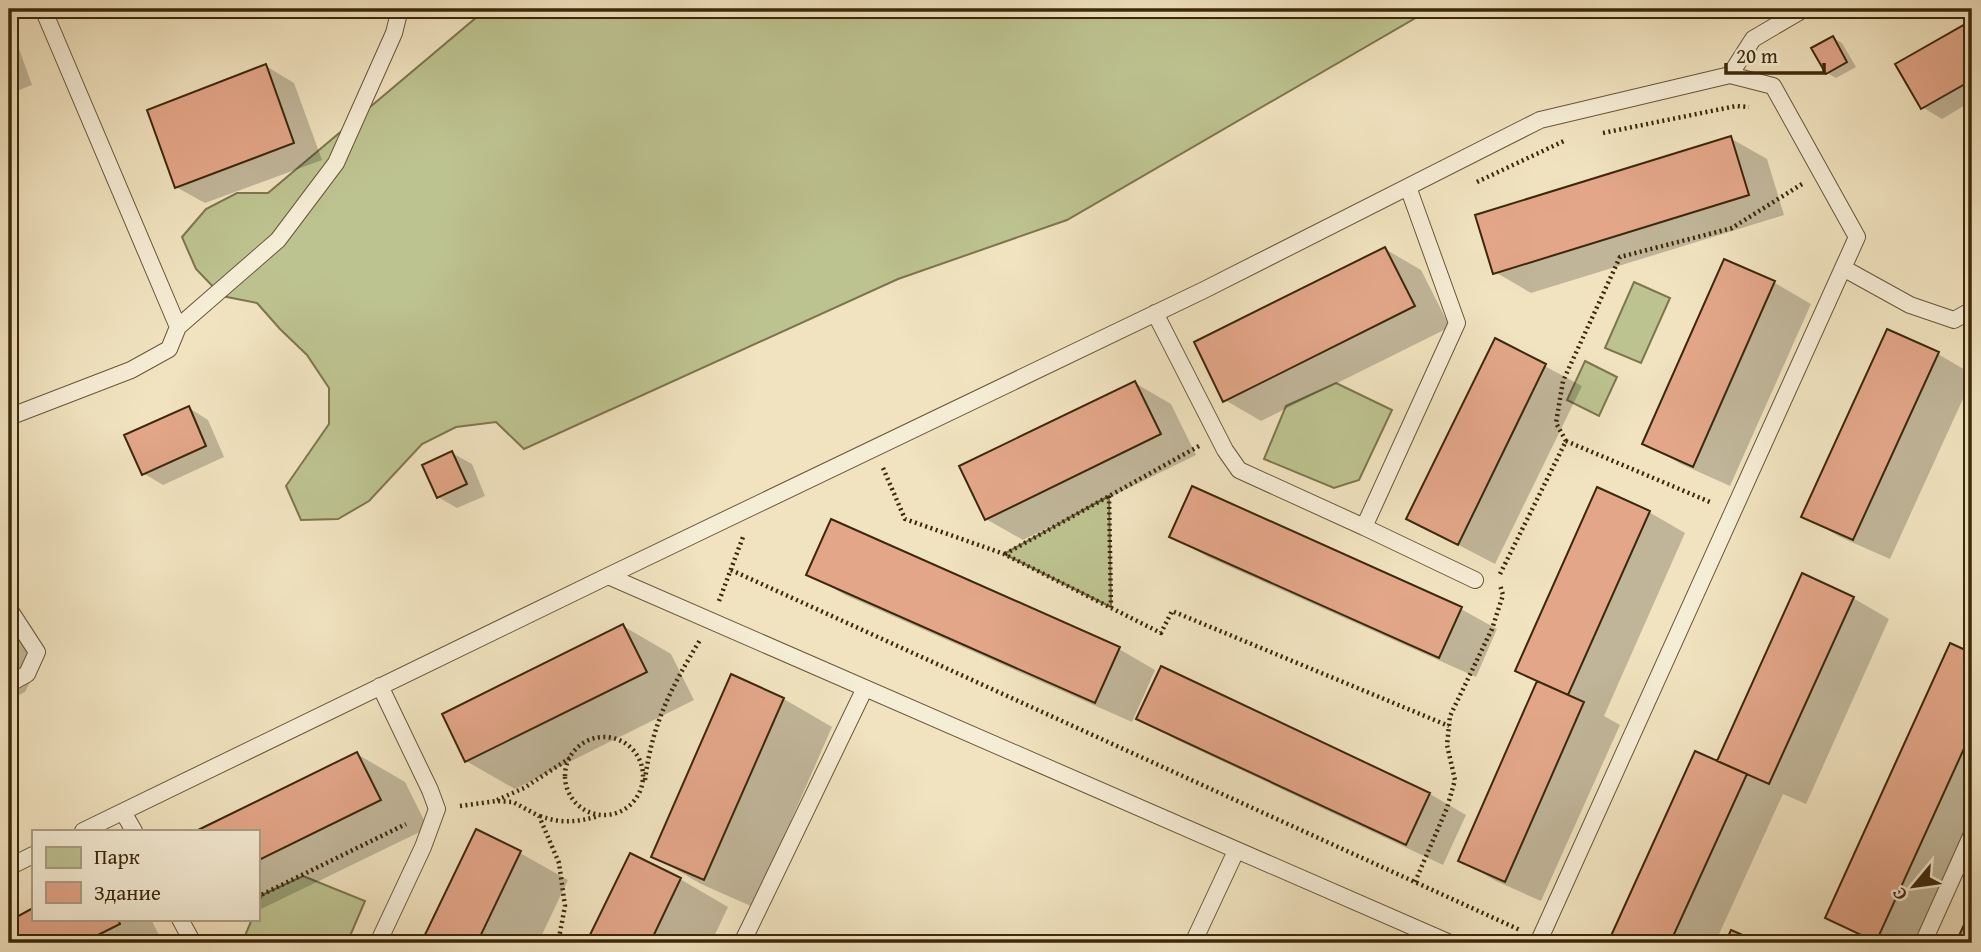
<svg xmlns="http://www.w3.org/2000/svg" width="1981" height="952" font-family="'Gentium Book Plus',serif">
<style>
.green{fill:#bdc390;stroke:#7c764d;stroke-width:2}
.shadow{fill:#0003}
.building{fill:#e3a689;stroke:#3c280a;stroke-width:2}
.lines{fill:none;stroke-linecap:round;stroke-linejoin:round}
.service-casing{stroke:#695738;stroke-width:18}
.path{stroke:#3c280a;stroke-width:4.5;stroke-dasharray:2 3.5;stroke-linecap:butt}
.service{stroke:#f6edd6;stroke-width:16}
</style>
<rect width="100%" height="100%" fill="#f1e3c0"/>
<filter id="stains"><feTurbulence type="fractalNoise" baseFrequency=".00286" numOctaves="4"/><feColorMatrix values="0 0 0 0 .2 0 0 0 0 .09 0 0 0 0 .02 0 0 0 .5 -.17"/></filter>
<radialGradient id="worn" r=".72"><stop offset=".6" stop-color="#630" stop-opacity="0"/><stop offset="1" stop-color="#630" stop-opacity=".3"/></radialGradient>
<path class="green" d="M483,9h948l-364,211 -169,59 -374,170 -28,-27 -40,5 -34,17 -53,57 -31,18 -37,1 -15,-34 43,-62v-36l-22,-33 -27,-26 -23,-26 -35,-7 -26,-27 -14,-32 24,-28 31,-16h31l210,-177z
M1634,282l36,16 -29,65 -36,-15z
M1585,361l32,16 -18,39 -32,-16z
M1336,383l56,27 -33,70 -25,8 -70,-29 22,-53z
M1109,496l2,111 -107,-53z
M303,876l62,25 -18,42h-105l10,-24h5v-13l5,-11z"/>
<path class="shadow" d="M9,21l23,64 -23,9z
M1969,24l3,2v75l-30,18 -20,-12z
M1833,38l9,5 14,24 -20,11 -9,-5z
M266,66l28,17 28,77 -117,43 -29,-16z
M1730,138l37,21 17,56 -253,78 -36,-21z
M1385,249l36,21 29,57 -189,94 -36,-21z
M1725,261l50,22 36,21 -81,182 -49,-22 -37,-21z
M1496,340l86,46 -87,178 -86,-45z
M1938,354l34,20v5l-82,180 -50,-22 -36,-21z
M1135,383l36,21 25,51 -173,85 -37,-21z
M189,408l19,12 16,37 -61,28 -20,-12z
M452,453l20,11 13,32 -28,12 -19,-11z
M1649,512l36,21 -81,183 16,9 -79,176 -45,-20 -36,-21 79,-177 -21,-12z
M1171,536l290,73 36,20 -21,48 -268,-120z
M809,574l310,75 36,21 -23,52 -287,-127z
M1853,598l36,21 -83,185 -23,-10 -68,149h-91l-11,-6 105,-174z
M9,619l37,33 -21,40 -16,8z
M623,626l48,28 23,46 -179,89 -49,-28z
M1951,645l21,10v176l-51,112h-48l-46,-25z
M1162,668l268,126 36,21 -23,50 -268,-126 -36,-21z
M732,677l52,22 48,28 -79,180 -52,-23 -48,-28z
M357,754l48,28 23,46 -171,83v-80h-57z
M477,832l43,21 48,27 -30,63h-115z
M630,855l50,24 48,28 -17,36h-123z
M33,910v9h118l12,24h-154v-20z"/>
<path class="building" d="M1969,22l3,6v52l-51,29 -26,-45z
M1833,36l14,26 -21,12 -15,-26z
M266,64l28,79 -119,45 -28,-78z
M1731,136l18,59 -256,79 -18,-59z
M1385,247l30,59 -192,96 -29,-60z
M1724,259l51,22 -82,186 -51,-23z
M1887,329l52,23 -86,188 -52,-23z
M1495,338l51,26 -88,181 -52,-26z
M1135,381l26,53 -176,86 -26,-54z
M189,406l17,40 -64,29 -18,-40z
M452,451l15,33 -30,14 -15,-33z
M1192,486l270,121 -23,51 -270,-121z
M1597,487l53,24 -82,184 -53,-24z
M831,519l289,128 -25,56 -289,-128z
M1802,573l52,24 -85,187 -52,-23z
M623,624l24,48 -182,90 -23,-48z
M1950,643l22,10v78l-96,211 -51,-24z
M1161,666l269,127 -24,52 -270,-126z
M731,674l53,24 -80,182 -53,-23z
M1537,681l47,21 -79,180 -47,-21z
M1695,751l52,23 -77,169h-47l-13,-5z
M357,752l24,48 -124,61v-30h-61z
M476,829l45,22 -44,92h-56z
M630,853l51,25 -31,65h-64z
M1972,907v36h-3l-11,-5z
M33,908v11h85l2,5 -38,19h-73v-22z
M1731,930l30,13h-36z"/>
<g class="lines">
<g class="service-casing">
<path id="service" d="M43,9l135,318
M1730,75l23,-36 51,-30
M1843,268l67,37 44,15 18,-10
M1155,313l70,137 14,20 125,57 93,-204 -49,-136
M9,417l122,-47 38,-21 9,-22 100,-87 58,-77 58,-130 6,-24
M1364,527l111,53
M608,576l842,367
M9,609l28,43 -10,22 -18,10
M123,812l11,19
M83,831l525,-255 596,-286 336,-170 190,-45 43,11 84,151 -319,706
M9,867l24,-12
M180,919l13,24
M378,943l45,-96 14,-38 -7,-19 -50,-104
M742,943l123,-255
M1193,943l43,-92
M1923,943l49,-109"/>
</g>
<path class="path" d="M1603,133l133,-27 13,1
M1477,182l87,-41
M1566,441l144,61
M883,468l22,51 99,35 157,79 11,-22 277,115
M1109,496l2,111
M1005,554l194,-108
M731,570l789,360
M1500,574l66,-133 -10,-18 7,-42 57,-124 112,-29 70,-44
M719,601l24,-64
M565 776a39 39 0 1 1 78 0a39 39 0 1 1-78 0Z
M645,780c7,-56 26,-92 55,-140
M497,800l27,-12 46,-30
M460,806l36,-5 17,1 26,14 20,47 6,43 -7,37
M540,816c22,8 37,6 59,0
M1415,882l32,-74 8,-28 -8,-35 3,-29 42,-87 11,-34 -3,-10
M257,897l149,-73"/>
<use href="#service" class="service"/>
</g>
<rect width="1981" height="952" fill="none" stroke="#f1e3c0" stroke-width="35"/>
<rect x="10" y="10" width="1960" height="931" fill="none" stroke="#3c280a" stroke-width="3.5"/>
<rect x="18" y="18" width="1946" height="917" fill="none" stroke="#3c280a" stroke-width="2"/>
<rect x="32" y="830" width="228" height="91" fill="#f6edd6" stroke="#ac9e84" stroke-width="2"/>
<rect x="46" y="847" width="35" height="21" fill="#bdc390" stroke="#ac9e84" stroke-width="2"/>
<text x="94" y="864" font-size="21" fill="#3c280a">Парк</text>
<rect x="46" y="882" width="35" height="21" fill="#e3a689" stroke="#ac9e84" stroke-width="2"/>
<text x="94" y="900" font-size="21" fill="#3c280a">Здание</text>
<g transform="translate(1914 886) rotate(241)" stroke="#f6edd6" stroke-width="5" paint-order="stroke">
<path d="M0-5L12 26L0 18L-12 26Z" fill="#3c280a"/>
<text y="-10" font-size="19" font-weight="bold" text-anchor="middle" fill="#3c280a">С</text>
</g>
<path d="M1726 63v10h98v-10" fill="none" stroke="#3c280a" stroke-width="3.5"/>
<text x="1736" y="63" font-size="21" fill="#3c280a" stroke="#f6edd6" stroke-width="5" paint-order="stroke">20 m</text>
<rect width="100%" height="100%" filter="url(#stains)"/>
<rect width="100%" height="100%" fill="url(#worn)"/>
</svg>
